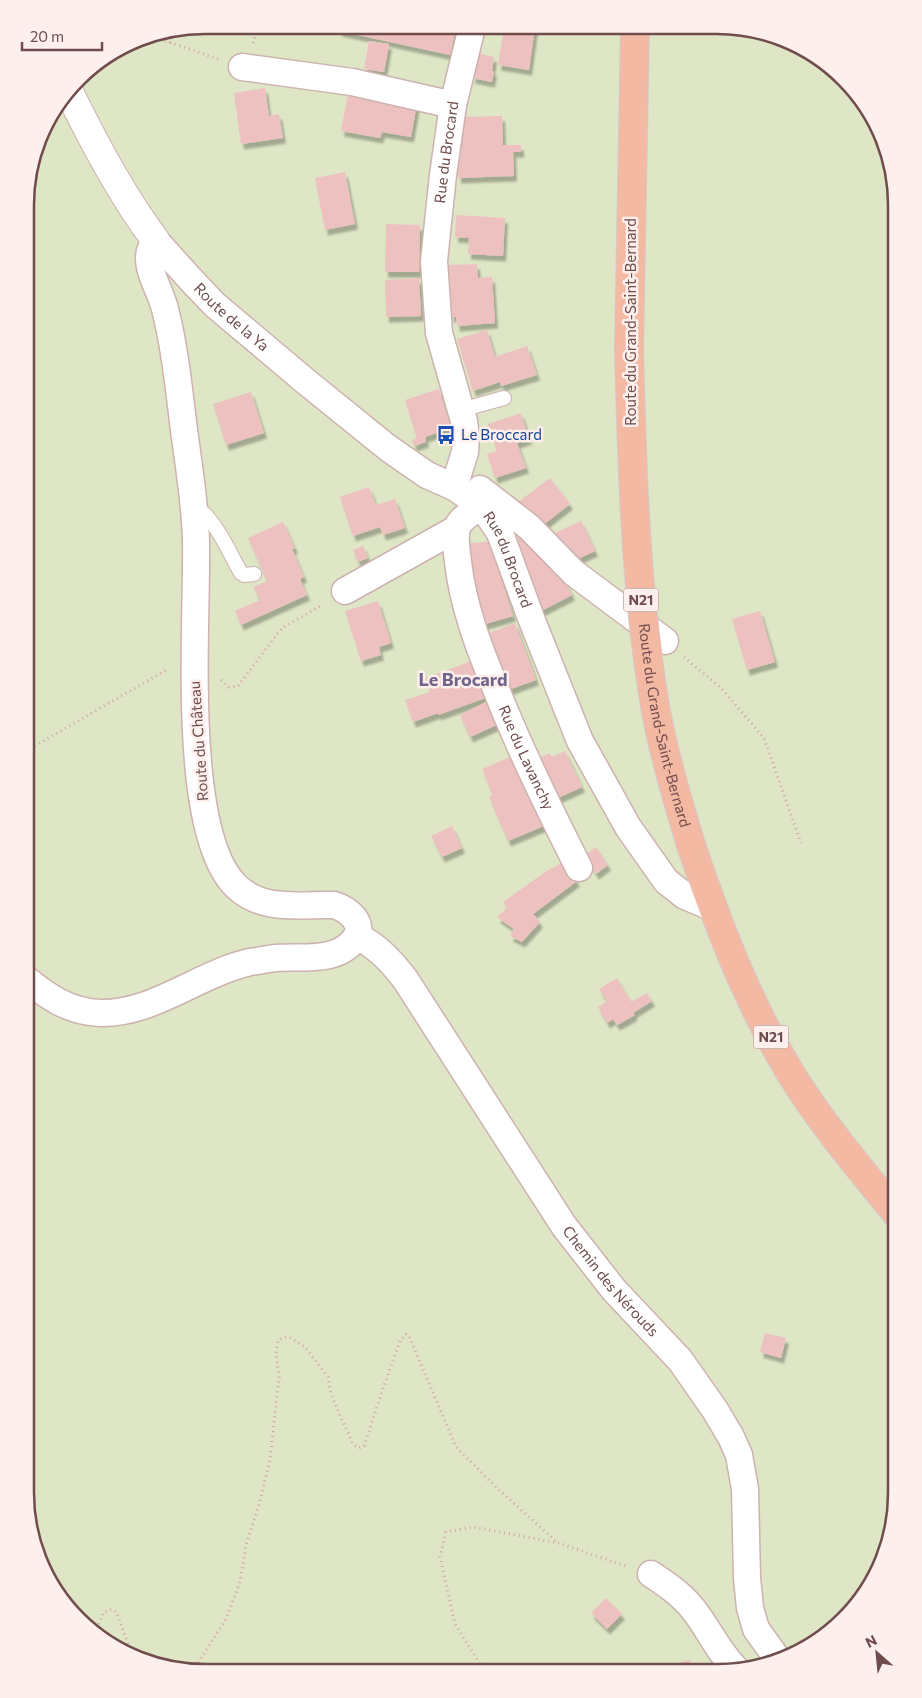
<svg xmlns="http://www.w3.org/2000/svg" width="922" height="1698" font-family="Commissioner,sans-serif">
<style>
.green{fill:#dee6c5}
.building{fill:#edc1bf;filter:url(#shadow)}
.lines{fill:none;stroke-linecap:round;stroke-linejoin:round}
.service-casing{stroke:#cdb2af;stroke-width:16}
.minor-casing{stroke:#cdb2af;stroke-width:29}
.tertiary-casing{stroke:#cdb2af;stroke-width:30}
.primary-casing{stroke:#d4c9c9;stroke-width:30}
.path{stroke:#d2a4a2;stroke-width:3;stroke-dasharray:1 4;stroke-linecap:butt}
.service{stroke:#fff;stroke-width:14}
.minor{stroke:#fff;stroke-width:26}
.tertiary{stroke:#fff;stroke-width:28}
.primary{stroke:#f3b9a3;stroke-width:28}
.primary-bridge-casing{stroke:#d4c9c9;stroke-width:30;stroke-linecap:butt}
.primary-bridge{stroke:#f3b9a3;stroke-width:28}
.labels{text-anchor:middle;stroke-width:5;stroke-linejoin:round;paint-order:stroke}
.shield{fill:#fdefeb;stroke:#9a7d7c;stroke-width:1}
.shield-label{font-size:14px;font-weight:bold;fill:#704c4c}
.street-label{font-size:15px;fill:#704c4c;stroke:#fdefeb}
.transit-label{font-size:15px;fill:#164399;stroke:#fdefeb;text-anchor:start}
.quarter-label{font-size:18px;font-weight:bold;fill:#71658c;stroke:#fdefeb}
.rim{fill:none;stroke:#704c4c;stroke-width:2.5}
</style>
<defs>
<filter id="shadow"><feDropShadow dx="3" dy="5.5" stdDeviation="1" flood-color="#0004"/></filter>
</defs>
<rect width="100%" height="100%" fill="#faeae5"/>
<path class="green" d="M205,25l547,3 84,41 51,78 10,58v1300l-14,57 -23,40 -34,34 -51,27 -58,10 -536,-2 -45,-12 -50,-30 -51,-78 -10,-58 2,-1312 17,-56 42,-55 50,-31z"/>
<path class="building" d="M340,26l116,1 -6,28 -111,-24z
M504,27h31l-6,43 -31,-5z
M369,41l20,3 -5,28 -20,-3z
M477,53l17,4 -2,14h2l-2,11 -20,-4z
M265,88l4,28 10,-2 4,24 -42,6 -7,-51z
M348,94l69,9 -6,34 -29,-5 -2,6 -39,-7z
M502,116l1,29h18v7h-8l1,24 -56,2 -1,-33h5l-1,-28z
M345,172l10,52 -30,6 -10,-52z
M456,215l49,3 -2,38 -35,-2 1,-16 -14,-1z
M386,224l34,1 -1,47h-34z
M477,264l1,14 14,-1 3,46 -38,3 -1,-9h-5l-3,-52z
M419,278l2,38 -35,1 -1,-37z
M487,330l8,27 32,-11 10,29 -36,11 -1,-4 -27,9 -16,-52z
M439,389l12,39 -26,9 1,5 -12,4 -2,-6 5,-2 -12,-38z
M251,392l13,41 -38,12 -13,-41z
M521,413l8,26 -12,4 9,25 -31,10 -8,-24 10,-3 -9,-27z
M550,478l20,26 -32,25 -20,-27z
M369,487l7,18 19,-6 10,29 -22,7 -3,-8 -27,9 -13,-39z
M581,521l14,30 -26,12 -14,-30z
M283,522l12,26 -3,1 12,28 -4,2 7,16 -66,30 -6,-14 25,-11 -7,-13 14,-6 -19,-43z
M529,531l26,29 17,35 -31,16 -17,-35 5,-3 -15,-34z
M493,541l7,35 13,40 -34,10 -17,-82z
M363,546l5,12 -10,4 -5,-12z
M378,601l13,42 -12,4 2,8 -20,6 -16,-50z
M760,611l15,51 -28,8 -15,-51z
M515,623l21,57 -28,10 -27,-54z
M477,659l14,37 -53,19v-2l-25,9 -8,-22 25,-8 -5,-14z
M490,700l11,23 -31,14 -10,-22z
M565,751l17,36 -31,14 -19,-40 18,-8 2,4z
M515,755l31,70 -38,16 -19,-44 4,-1 -11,-27z
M452,826l10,22 -20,9 -11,-21z
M596,847l12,18 -12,9 -12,-18z
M563,862l14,19 -44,33 7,8 -18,20 -12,-6 4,-7 -17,-12 10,-9 -4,-6 42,-30z
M617,978l14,24 16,-9 5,8 -19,12 2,2 -18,10 -4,-6 -6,4 -9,-16 9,-6 -8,-12z
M765,1333l21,5 -5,20 -21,-6z
M606,1598l16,16 -15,15 -16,-16z
M690,1660l4,13h-18l-2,-9z"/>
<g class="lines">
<g class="service-casing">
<path id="service" d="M461,410l43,-12
M195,507c19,9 35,47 46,66l3,2 10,-1"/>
</g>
<g class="minor-casing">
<g id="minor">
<path d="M242,67l110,15 101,23"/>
<path id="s1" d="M454,487l11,-35 1,-15 -2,-16 -25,-88 -5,-72 9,-86 10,-70 19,-78"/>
<path d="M480,489l49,38 45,46 91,68"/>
<path id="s2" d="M482,506c-8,5 -22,12 -25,22 -3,10 0,24 1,34 5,44 21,86 38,127 24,61 53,120 83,179"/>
<path d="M345,591l111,-62"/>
<path id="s3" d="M357,936c20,10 34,25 48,43l159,247 50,64 66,70 35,50 16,27 8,18 6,34 2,89 3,30 6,21 23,32"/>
<path id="s4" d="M26,979c22,18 44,33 74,34 54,1 98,-39 150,-51 8,-1 17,-3 26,-4 25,-2 60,5 78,-18 13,-16 -6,-31 -20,-35 -33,-1 -69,7 -96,-17 -59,-52 -40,-270 -42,-348 -1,-37 -7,-73 -12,-110 -5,-40 -9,-82 -19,-121 -4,-17 -16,-34 -16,-51 0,-8 3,-12 7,-17l37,41 22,23 89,75 84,68 39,27 27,12 28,19 18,27 31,85 49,123 48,86 38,54 19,15 26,11"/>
<path d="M651,1574c15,10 30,20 42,35 16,20 25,43 44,61"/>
</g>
</g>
<g class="tertiary-casing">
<path id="tertiary" d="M69,92c26,52 52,102 87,149"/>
</g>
<g class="primary-casing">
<path id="primary" d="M629,349l6,-321
M691,845c27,80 56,156 100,229 31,50 69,95 106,140"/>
</g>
<path class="path" d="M151,36l67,23
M170,43l4,-12
M253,43l6,-18
M684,657l37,31 43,50 37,105
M221,680l8,7 9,-1 44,-58 40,-23
M26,751l142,-82
M94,1633l10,-21 8,-3 5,4 16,45
M193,1671l33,-52 14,-37 6,-37 13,-40 11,-45 9,-83 -3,-24 2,-12 6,-4 7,1 14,9 23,30 3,17 9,21 13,29 6,4 5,-2 19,-57 17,-48 6,-7 3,2 47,111 42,42 60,54
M485,1672l-30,-48 -15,-67 6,-25 27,-5 85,16 68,23"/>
<use href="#service" class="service"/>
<use href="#minor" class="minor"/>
<use href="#tertiary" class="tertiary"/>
<use href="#primary" class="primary"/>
<g class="primary-bridge-casing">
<g id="primary-bridge">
<path id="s5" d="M629,349c3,116 6,230 24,345 8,51 23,101 38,151"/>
</g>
</g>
<use href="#primary-bridge" class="primary-bridge"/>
</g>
<defs>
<g id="bus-bare" transform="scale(1.5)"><path d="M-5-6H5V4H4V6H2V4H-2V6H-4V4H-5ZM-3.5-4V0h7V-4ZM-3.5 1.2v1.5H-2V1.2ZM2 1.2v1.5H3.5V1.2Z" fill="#1a4fb4" stroke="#fdefeb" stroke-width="2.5" paint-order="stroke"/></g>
</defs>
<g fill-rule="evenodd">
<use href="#bus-bare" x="446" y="435"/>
</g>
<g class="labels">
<g class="shield">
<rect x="623.5" y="588.5" width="35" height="23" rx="4"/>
<rect x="753.5" y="1025.5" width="35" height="23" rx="4"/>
</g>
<g class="shield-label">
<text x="641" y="605">N21</text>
<text x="771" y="1042">N21</text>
</g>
<g class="street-label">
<text dy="5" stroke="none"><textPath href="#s1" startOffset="341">Rue du Brocard</textPath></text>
<text dy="5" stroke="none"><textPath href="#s4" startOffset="1270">Route de la Ya</textPath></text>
<text transform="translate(631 322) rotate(-90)" y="5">Route du Grand-Saint-Bernard</text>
<text dy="5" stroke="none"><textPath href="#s4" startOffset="1645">Rue du Brocard</textPath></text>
<text dy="5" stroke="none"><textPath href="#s5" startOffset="379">Route du Grand-Saint-Bernard</textPath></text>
<text transform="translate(199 741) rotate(-94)" y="5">Route du Château</text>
<text dy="5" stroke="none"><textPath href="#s2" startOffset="276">Rue du Lavanchy</textPath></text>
<text dy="5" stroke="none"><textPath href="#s3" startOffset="431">Chemin des Nérouds</textPath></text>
</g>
<g class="transit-label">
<text x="461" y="440">Le Broccard</text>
</g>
<g class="quarter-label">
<text x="463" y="686">Le Brocard</text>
</g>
</g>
<path d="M0 0H922V1698H0ZM205 34H717A171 171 0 0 1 888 205V1493A171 171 0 0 1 717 1664H205A171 171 0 0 1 34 1493V205A171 171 0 0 1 205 34Z" fill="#fdefeb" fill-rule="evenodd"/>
<path class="rim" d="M205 34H717A171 171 0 0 1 888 205V1493A171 171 0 0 1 717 1664H205A171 171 0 0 1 34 1493V205A171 171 0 0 1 205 34Z"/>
<g transform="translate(877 1653) rotate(333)" stroke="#fdefeb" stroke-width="4" paint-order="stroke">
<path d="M0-4L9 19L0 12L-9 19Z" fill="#704c4c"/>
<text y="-8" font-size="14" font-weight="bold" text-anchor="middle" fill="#704c4c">N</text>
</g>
<path d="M22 42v8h80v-8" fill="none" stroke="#704c4c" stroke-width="2.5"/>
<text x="30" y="42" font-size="15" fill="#704c4c" stroke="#fdefeb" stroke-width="4" paint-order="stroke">20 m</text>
</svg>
